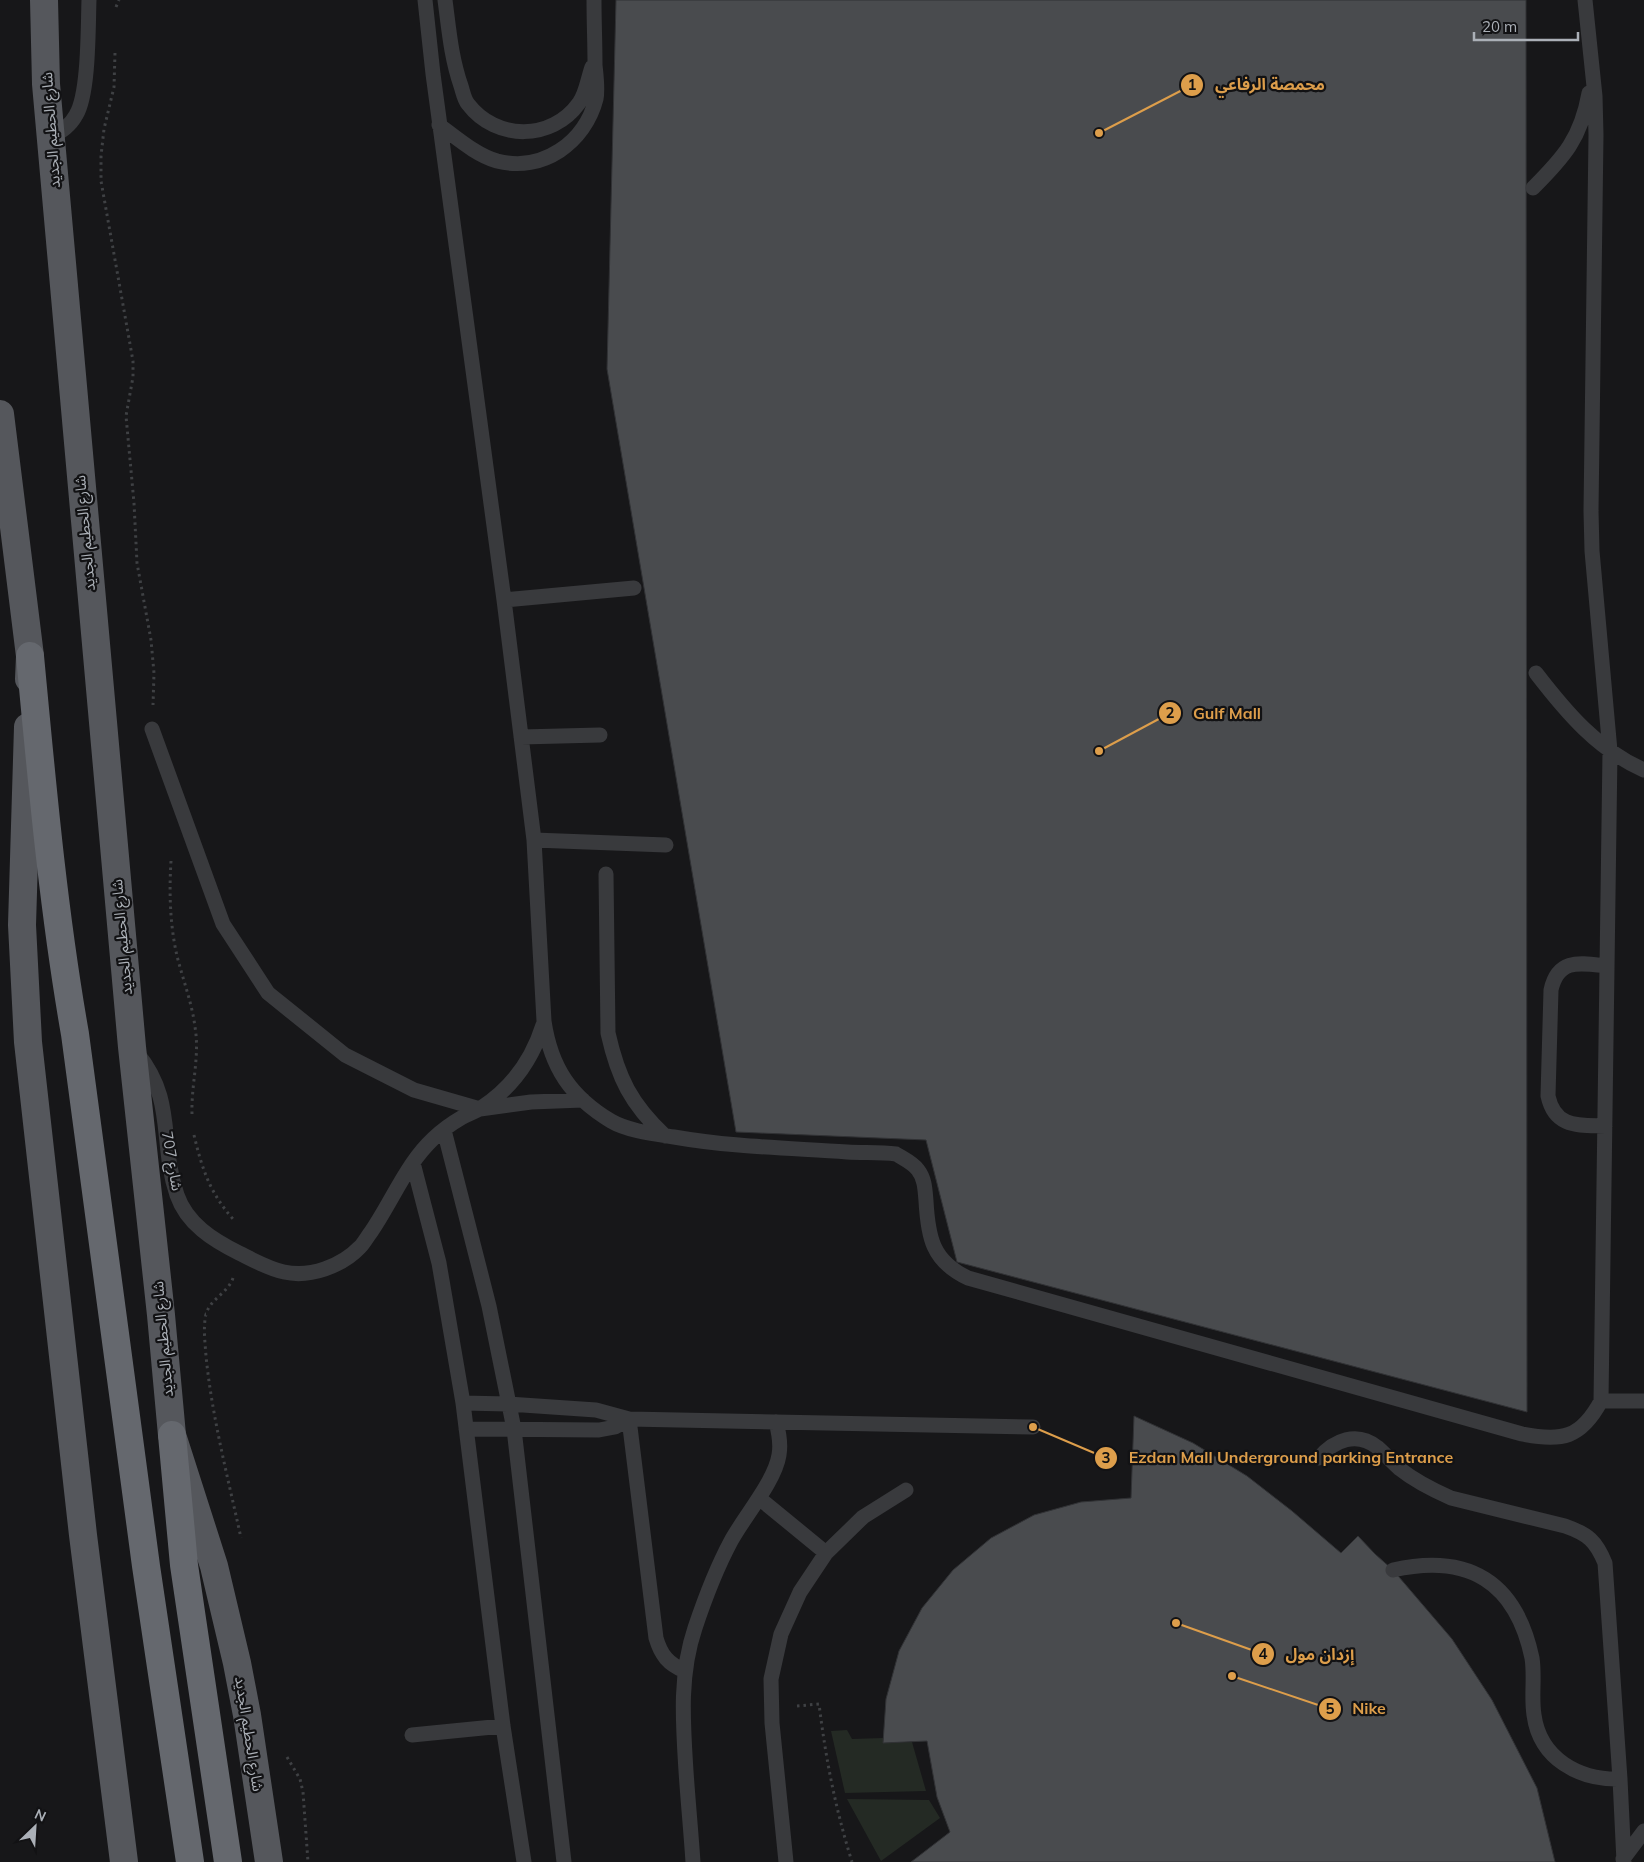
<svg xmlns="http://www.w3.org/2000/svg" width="1644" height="1862" font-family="Mulish,'Noto Sans Arabic',sans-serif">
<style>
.green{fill:#242a24}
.building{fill:#494b4e;stroke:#313235}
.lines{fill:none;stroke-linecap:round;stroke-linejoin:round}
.path{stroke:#3f4144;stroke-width:3;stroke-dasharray:2.5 4;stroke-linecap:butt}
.lane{stroke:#393a3d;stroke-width:15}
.primary{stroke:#55575c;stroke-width:28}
.highway{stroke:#65686e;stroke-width:28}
.labels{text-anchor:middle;stroke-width:4.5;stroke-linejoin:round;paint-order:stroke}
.street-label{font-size:15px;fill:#abb0b7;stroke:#121214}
.leader{fill:none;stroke:#dd9e4b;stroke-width:2}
.callout-dot{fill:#dd9e4b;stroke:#121214;stroke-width:2}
.mark-label{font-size:15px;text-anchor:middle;font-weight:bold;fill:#111}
.callout-label{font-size:16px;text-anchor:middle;font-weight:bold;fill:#dd9e4b;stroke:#121214;stroke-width:4.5;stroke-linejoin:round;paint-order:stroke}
</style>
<rect width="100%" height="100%" fill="#171719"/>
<path class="green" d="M847,1730l5,9 31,-1v5l29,-1 14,49 -81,2 -14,-62z
M847,1799l82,1 11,18 -59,43z"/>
<path class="building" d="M616,0h910l1,1412 -570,-150 -31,-122 -190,-8 -129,-763z
M1134,1416l59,27 54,33 45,35 49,42 17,-17 17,18 18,16 59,69 40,61 45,88 18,74h-644l39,-30 -13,-35 -10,-56 -44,2 3,-44 13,-48 23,-43 31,-38 38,-32 43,-23 47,-13 50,-4z"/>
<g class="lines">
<path class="path" d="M116,7l3,-7
M115,53l-1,34 -10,42 -3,27v25l32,180v16l-7,39 8,87 3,60 14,77 3,33 -1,32
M171,861c-2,32 -1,64 6,95 6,24 15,47 18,71 5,29 -4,58 -3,87
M194,1135c8,34 16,58 39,84
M233,1278c-5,15 -22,20 -27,36 -3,13 -1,28 0,42 6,61 22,122 35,182
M797,1706l22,-2c7,56 16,103 33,158
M287,1757l13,22 3,13 5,70"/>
<path class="lane" d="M425,0l8,74 71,526 30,240 10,181c7,47 27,76 67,100 17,10 44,13 63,16 57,10 115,11 173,15 17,1 33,0 49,2 8,5 17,9 22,16 7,9 7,20 8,31 2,36 6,60 42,77l554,156c40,8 59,4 79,-33l9,-650 -18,-200 -1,-40 5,-376 -1,-39 -10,-96
M445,0c4,30 6,57 16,86 2,6 3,13 7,18 28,37 84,37 111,-1 7,-9 9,-25 13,-36
M439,125c18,13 37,30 58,36 46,12 88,-19 99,-62 2,-10 0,-24 -1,-34 0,-22 -1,-43 -1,-65
M51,137c11,-6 19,-11 25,-22 13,-21 12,-88 13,-115
M1533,188c31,-31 48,-50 56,-95
M504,600l130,-12
M1536,673c30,39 62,77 108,97
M152,729l71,195 45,69 77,62 69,35 66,19 51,-7 52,-2
M521,737l79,-2
M534,840l132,5
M606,874l2,159c10,45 23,71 57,103
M137,1053c39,47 22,90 40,142 10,29 36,45 62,58 14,7 30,16 45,19 26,6 58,-6 76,-25 4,-4 7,-10 11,-15 15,-22 26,-46 41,-68 12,-18 30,-35 49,-46 7,-4 14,-6 20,-10 31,-20 51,-48 62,-83
M1605,1126c-27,-1 -50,2 -57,-30l3,-106c7,-32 29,-27 55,-24
M444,1130l45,176 25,123 50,433
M413,1163l26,100 24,140 40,323 21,136
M1601,1401h43
M463,1403l45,1 88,6 33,9 404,8
M629,1419l27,219c5,17 12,26 29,33
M466,1429l133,1 16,-3 14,-8
M1319,1458c15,-18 38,-27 58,-11 8,7 15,15 23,22 15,12 33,21 51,29l114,28c23,8 31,15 40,37l15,216 4,83
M759,1498l67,55
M1393,1570c76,-17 123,12 139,88 3,19 -1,38 2,57 6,44 45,65 86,64
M412,1735l91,-9
M1623,1859l21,-28
M693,1862c-2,-30 -5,-61 -7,-91 -3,-48 -7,-96 9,-143 10,-30 21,-59 36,-87 13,-24 44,-60 48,-86 2,-11 0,-22 -3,-33
M786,1862l-14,-139 -1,-44 10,-45 19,-42 26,-39 37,-36 43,-27"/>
<path class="primary" d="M44,0l2,84 86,963 29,268 11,120 42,131 23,97 10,52 22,147
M0,414l30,242 -1,23
M28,727l-6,198 6,117 55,493 41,327"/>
<path class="highway" d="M30,656c12,127 23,253 45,378l71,532 44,296
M172,1435l12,130 44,297"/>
</g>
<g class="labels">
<g class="street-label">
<text transform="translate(51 130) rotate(-94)" y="5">شارع الحطيم الجديد</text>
<text transform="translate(85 533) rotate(-95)" y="5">شارع الحطيم الجديد</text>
<text transform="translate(122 937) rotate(-95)" y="5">شارع الحطيم الجديد</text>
<text transform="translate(172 1161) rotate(80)" y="5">شارع 707</text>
<text transform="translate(163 1339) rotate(-95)" y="5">شارع الحطيم الجديد</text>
<text transform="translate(249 1734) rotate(81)" y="5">شارع الحطيم الجديد</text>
</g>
</g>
<path class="leader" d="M1099 133L1192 85M1099 751L1170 713M1033 1427L1106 1458M1176 1623L1263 1654M1232 1676L1330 1709"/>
<g class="callout-dot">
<circle cx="1099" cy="133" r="5"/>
<circle cx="1099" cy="751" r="5"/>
<circle cx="1033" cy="1427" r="5"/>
<circle cx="1176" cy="1623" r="5"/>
<circle cx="1232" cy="1676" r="5"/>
<circle cx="1192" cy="85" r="12"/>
<circle cx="1170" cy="713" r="12"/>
<circle cx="1106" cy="1458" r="12"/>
<circle cx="1263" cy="1654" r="12"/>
<circle cx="1330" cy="1709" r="12"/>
</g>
<g class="mark-label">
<text x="1192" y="90">1</text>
<text x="1170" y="718">2</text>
<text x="1106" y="1463">3</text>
<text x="1263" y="1659">4</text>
<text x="1330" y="1714">5</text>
</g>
<g class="callout-label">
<text x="1270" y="90">محمصة الرفاعي</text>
<text x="1227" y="719">Gulf Mall</text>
<text x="1291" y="1463">Ezdan Mall Underground parking Entrance</text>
<text x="1320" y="1660">إزدان مول</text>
<text x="1369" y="1714">Nike</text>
</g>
<g transform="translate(35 1827) rotate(25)" stroke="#121214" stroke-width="4" paint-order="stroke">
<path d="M0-4L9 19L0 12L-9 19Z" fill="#abb0b7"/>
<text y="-8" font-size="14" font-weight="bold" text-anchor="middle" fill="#abb0b7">N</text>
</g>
<path d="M1474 32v8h104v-8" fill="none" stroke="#abb0b7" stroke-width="2.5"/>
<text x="1482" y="32" font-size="15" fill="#abb0b7" stroke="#121214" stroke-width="4" paint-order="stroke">20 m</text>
</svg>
